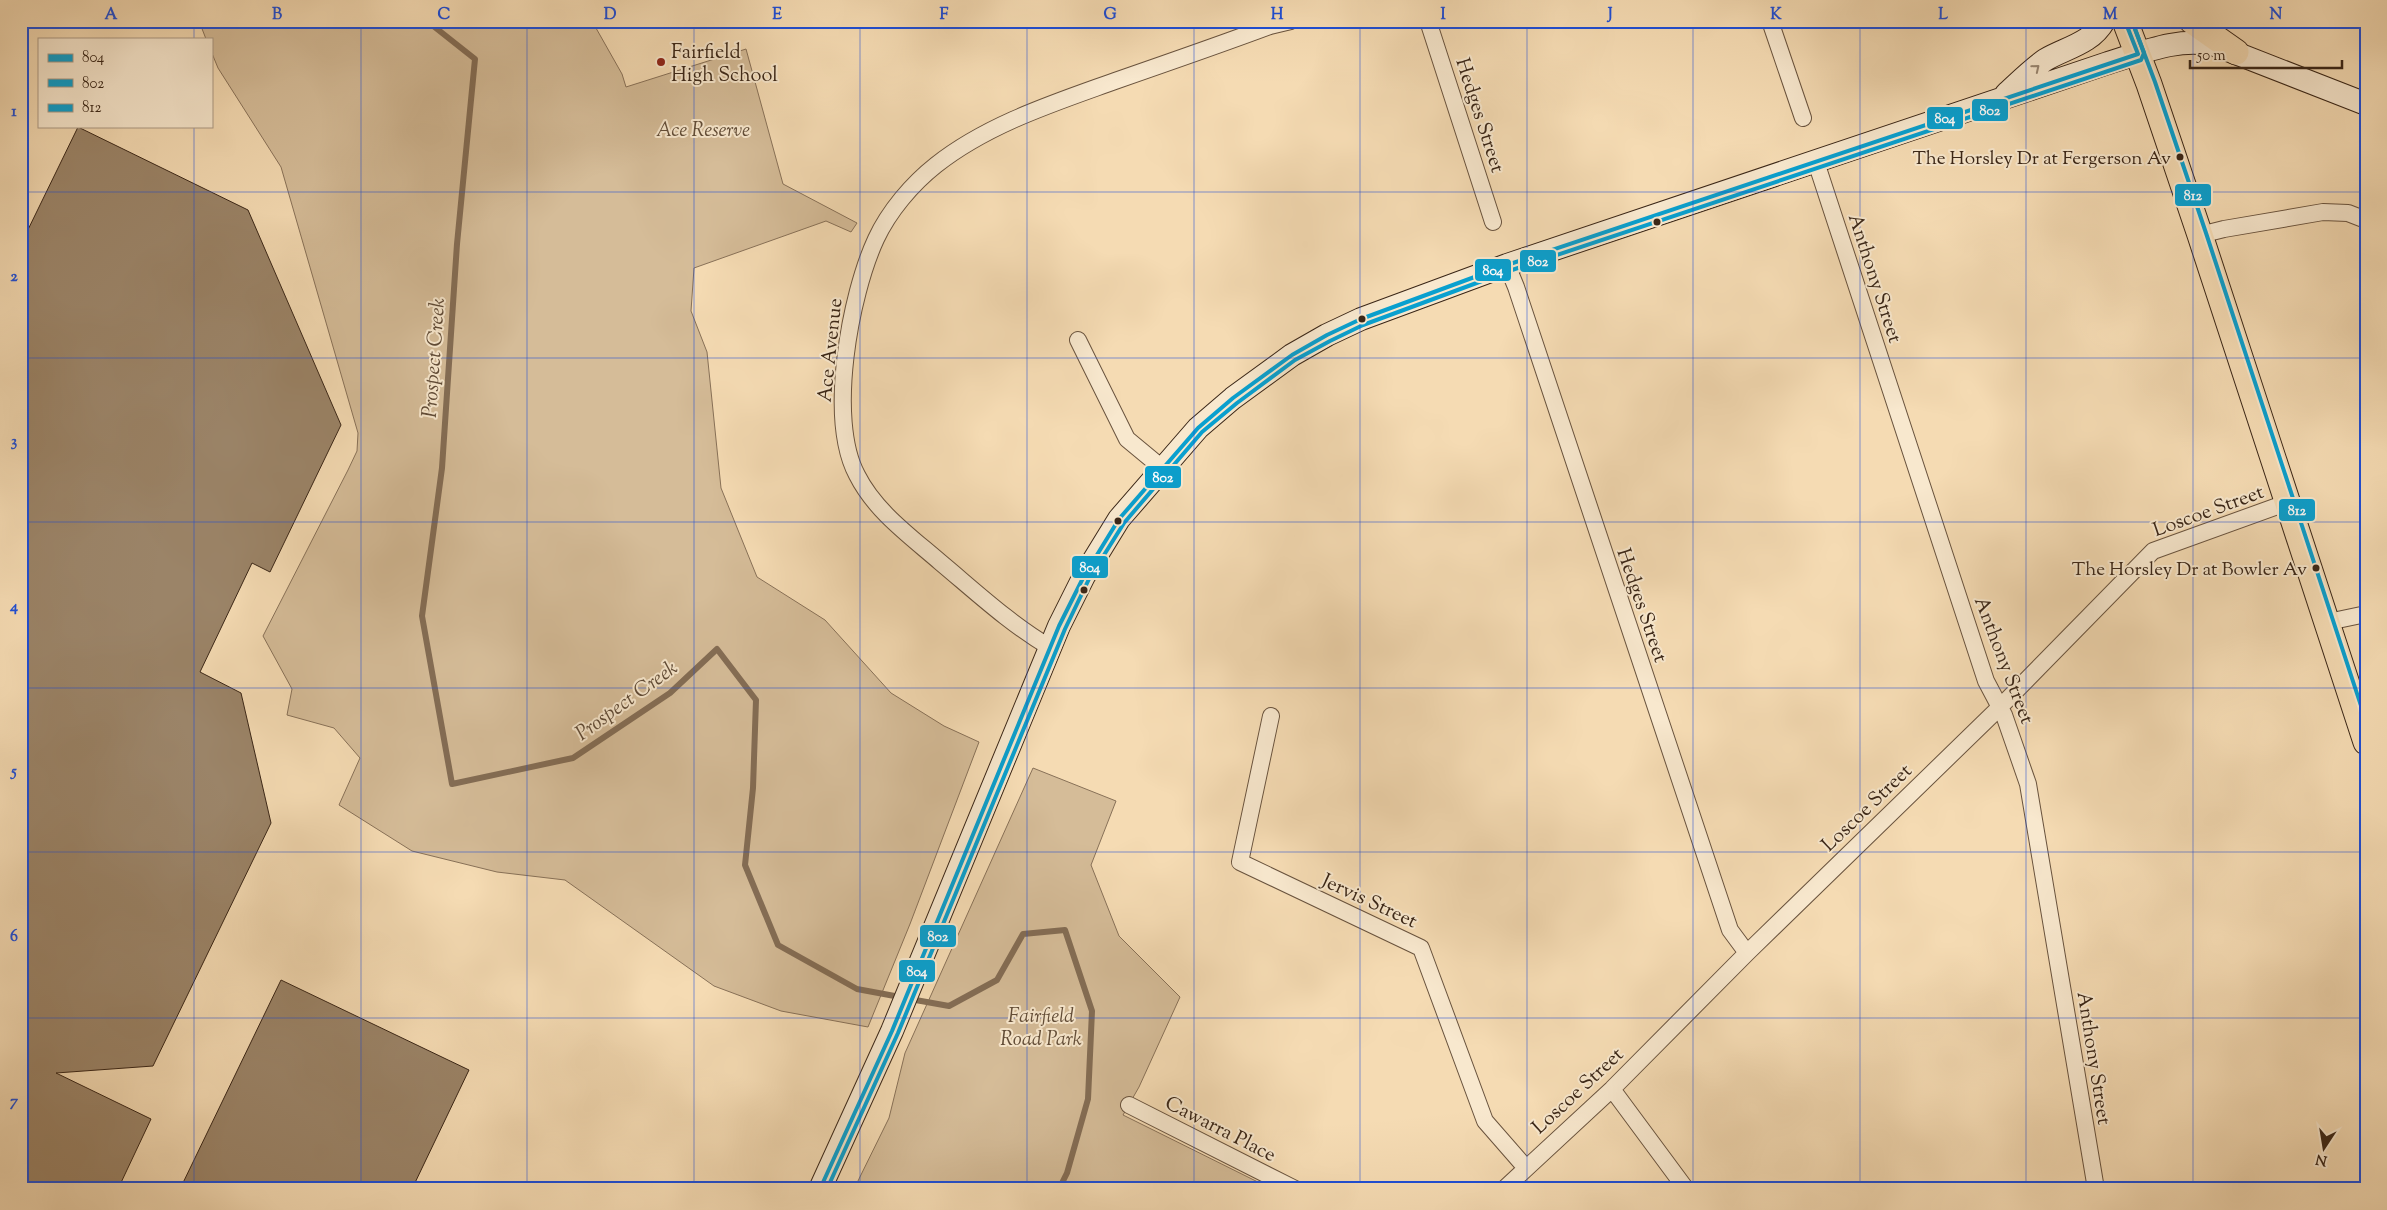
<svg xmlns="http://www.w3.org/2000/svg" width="2387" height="1210" font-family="'Sorts Mill Goudy',serif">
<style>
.green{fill:#d5bc98;stroke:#887158}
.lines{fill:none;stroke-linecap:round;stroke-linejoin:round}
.stream{stroke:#846d55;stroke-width:6}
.building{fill:#9b8468;stroke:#3a2617}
.minor-casing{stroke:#69533e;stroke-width:18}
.secondary-casing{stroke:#3a2617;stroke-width:24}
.primary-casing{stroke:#3a2617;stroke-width:27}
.minor{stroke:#f8e8ce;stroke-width:16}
.secondary{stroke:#f8e8ce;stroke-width:22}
.primary{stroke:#f5dbb3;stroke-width:25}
.bus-1-casing{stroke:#f8e8ce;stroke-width:8}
.bus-2-casing{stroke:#f8e8ce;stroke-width:8}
.bus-3-casing{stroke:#f8e8ce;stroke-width:8}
.bus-1{stroke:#09a0cf;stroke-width:4}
.bus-2{stroke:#09a0cf;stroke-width:4}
.bus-3{stroke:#09a0cf;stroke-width:4}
.oneway{stroke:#998772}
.grid{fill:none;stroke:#1d4ed8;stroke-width:1;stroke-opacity:0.55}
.poi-dot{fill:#8f2418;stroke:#f8e8ce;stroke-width:2}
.bus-dot{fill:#3a2617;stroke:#f8e8ce;stroke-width:2}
.labels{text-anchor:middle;stroke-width:4;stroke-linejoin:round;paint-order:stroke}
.bus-label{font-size:19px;fill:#3a2617;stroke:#f8e8ce;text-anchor:end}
.poi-label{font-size:20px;fill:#3a2617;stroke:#f8e8ce;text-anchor:start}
.street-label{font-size:20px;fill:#3a2617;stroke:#f8e8ce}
.park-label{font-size:20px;font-style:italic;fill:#614c37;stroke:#f8e8ce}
.water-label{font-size:21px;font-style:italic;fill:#5f4a36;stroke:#f8e8ce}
.line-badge{stroke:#f8e8ce;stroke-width:2}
.badge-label{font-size:14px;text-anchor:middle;font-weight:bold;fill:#fff}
.neatline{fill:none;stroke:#1d4ed8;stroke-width:2}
.grid-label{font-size:16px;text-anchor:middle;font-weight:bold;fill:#1d4ed8}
</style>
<rect width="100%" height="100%" fill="#f5dbb3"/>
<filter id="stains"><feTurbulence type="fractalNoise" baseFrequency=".004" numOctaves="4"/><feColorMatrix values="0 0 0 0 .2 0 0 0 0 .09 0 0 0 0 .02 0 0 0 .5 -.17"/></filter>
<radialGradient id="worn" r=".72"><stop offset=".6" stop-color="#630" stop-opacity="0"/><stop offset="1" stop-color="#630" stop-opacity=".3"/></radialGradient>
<path class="green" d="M199,21h393l30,53 4,13 120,-38 37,135 74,39 -6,9 -25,-11 -132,47 -3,43 16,41 14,136 36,89 68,43 66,73 53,33 35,16 -69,182 -42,103 -87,-16 -67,-25 -149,-106 -68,-8 -85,-21 -73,-46 21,-47 -26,-30 -47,-13 5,-26 -29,-53 85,-166 9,-19 1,-18 -77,-266 -63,-99 -7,-17v-12h-5z
M1033,768l83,33 -25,64 28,71 61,61 -41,90 -16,28 149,74h-418l35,-71 16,-65z"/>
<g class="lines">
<path class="stream" d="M427,21l48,38 -18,185 -15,224 -20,148 30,168 121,-26 97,-65 47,-44 39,51 -3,88 -8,77 33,80 79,44 43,8
M910,999l39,7 48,-26 26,-46 42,-4 27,81 -4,88 -21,74 -8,16"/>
</g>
<path class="building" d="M78,127l170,83 93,215 -71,147 -18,-9 -52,109 41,21 30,130 -118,243 -97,7 95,46 -33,70h-97v-945z
M281,980l188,90 -57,119h-232z"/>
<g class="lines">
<g class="minor-casing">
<path id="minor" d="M1428,21l65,201
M1770,21l33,97
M1816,162l170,519 18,34 24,69 68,405
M2200,235l24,-6 99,-17 25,1 18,7
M1507,265l9,22 214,643 17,23
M1078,340l49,99 35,29
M2328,622l38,-8
M1051,648c-41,-24 -75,-56 -111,-86 -30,-26 -65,-51 -83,-87 -30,-56 -7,-180 19,-236 13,-28 36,-55 60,-74 52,-41 118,-62 179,-84 52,-18 104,-36 155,-55l21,-5
M1271,716l-31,146 181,86 64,173 41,47
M1612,1089l74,100
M1129,1105l166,84
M1504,1189l108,-100 135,-136 253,-246 153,-156 133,-48"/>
</g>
<g class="secondary-casing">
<path id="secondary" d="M2006,94c12,-11 25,-24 39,-34 20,-12 46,-16 59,-39
M820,1189l72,-158 167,-405 25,-50 35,-57 79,-91 35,-30 59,-43 35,-20 34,-16 146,-54 601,-202c36,-11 70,-26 107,-18l151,59"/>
</g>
<g class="primary-casing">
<path id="primary" d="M2125,21l24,63 51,151 166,507
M2192,21l44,31"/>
</g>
<use href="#minor" class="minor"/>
<use href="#secondary" class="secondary"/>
<use href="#primary" class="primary"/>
<g class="bus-1-casing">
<path id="bus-1" d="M820,1189l72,-158 167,-405 25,-50 35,-57 79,-91 35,-30 59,-43 35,-20 34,-16 146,-54 631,-211 -13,-33"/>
</g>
<g class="bus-2-casing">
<path id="bus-2" d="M827,1189l71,-156 167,-404 24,-50 35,-56 78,-91 35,-29 58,-43 35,-19 33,-16 146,-54 632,-211 3,-7 -12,-32"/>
</g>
<g class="bus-3-casing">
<path id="bus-3" d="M2132,21l23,61 51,151 160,488"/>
</g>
<use href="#bus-1" class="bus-1"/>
<use href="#bus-2" class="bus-2"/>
<use href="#bus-3" class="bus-3"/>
</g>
<defs><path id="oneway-chevron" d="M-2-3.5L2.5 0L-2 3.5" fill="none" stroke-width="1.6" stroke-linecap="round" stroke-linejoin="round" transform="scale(1.25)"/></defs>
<use class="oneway" href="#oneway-chevron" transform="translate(2036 68) rotate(-39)"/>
<path class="grid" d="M194,21v18M361,21v1168M527,21v1168M694,21v1168M860,21v1168M1027,21v1168M1194,21v1168M1360,21v1168M1527,21v1168M1693,21v1168M1860,21v1168M2026,21v1168M2193,21v1168M194,126v1063M21,192h2345M21,358h2345M21,522h2345M21,688h2345M21,852h2345M21,1018h2345"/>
<circle class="poi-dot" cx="661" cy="62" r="5"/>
<g class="bus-dot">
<circle cx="2180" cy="157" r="4.5"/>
<circle cx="1657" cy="222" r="4.5"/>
<circle cx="1362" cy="319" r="4.5"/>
<circle cx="1118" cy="521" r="4.5"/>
<circle cx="2316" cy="568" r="4.5"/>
<circle cx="1084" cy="590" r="4.5"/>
</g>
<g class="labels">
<g class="bus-label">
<text x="2171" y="164">The Horsley Dr at Fergerson Av</text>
<text x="2307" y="575">The Horsley Dr at Bowler Av</text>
</g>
<g class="poi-label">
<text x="671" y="58">Fairfield<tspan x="671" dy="23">High School</tspan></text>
</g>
<g class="street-label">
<text transform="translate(1481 115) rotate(72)" y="7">Hedges Street</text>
<text transform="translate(1876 278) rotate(72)" y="7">Anthony Street</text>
<text transform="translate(829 350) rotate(-84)" y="7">Ace Avenue</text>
<text transform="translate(2208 510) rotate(-20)" y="7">Loscoe Street</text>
<text transform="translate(1643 605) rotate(71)" y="7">Hedges Street</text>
<text transform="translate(2005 660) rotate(69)" y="7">Anthony Street</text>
<text transform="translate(1866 807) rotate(-44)" y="7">Loscoe Street</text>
<text transform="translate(1370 900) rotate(25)" y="7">Jervis Street</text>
<text transform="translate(2095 1058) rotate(81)" y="7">Anthony Street</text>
<text transform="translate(1577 1090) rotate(-43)" y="7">Loscoe Street</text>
<text transform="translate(1221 1128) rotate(27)" y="7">Cawarra Place</text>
</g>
<g class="park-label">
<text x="703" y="136">Ace Reserve</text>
<text x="1041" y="1022">Fairfield<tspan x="1041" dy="23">Road Park</tspan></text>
</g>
<g class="water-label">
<text transform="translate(433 358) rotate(-86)" y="7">Prospect Creek</text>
<text transform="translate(626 700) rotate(-36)" y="7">Prospect Creek</text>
</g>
</g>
<g class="line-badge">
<rect x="1971" y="98" width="38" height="24" rx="5" fill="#09a0cf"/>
<rect x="1926" y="106" width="38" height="24" rx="5" fill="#09a0cf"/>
<rect x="2174" y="183" width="38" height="24" rx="5" fill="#09a0cf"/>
<rect x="1519" y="249" width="38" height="24" rx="5" fill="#09a0cf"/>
<rect x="1474" y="258" width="38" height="24" rx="5" fill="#09a0cf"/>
<rect x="1144" y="465" width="38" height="24" rx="5" fill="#09a0cf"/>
<rect x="2278" y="498" width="38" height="24" rx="5" fill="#09a0cf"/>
<rect x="1071" y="555" width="38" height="24" rx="5" fill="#09a0cf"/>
<rect x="919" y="924" width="38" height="24" rx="5" fill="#09a0cf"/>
<rect x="898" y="959" width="38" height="24" rx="5" fill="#09a0cf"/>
</g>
<g class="badge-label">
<text x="1990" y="115">802</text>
<text x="1945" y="123">804</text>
<text x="2193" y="200">812</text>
<text x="1538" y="266">802</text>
<text x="1493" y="275">804</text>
<text x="1163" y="482">802</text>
<text x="2297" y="515">812</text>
<text x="1090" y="572">804</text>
<text x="938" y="941">802</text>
<text x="917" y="976">804</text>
</g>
<rect width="2387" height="1210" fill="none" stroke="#f5dbb3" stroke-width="55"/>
<rect x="38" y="38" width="175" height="90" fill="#f8e8ce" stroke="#ac9a85"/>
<rect x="48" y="54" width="25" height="8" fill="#09a0cf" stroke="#ac9a85"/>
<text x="82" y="62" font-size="15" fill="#3a2617">804</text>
<rect x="48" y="79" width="25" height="8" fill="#09a0cf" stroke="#ac9a85"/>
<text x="82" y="88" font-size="15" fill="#3a2617">802</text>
<rect x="48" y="104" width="25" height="8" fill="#09a0cf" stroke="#ac9a85"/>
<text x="82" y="112" font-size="15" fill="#3a2617">812</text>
<g transform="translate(2324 1148) rotate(192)" stroke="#f8e8ce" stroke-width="4" paint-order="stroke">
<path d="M0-4L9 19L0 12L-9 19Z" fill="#3a2617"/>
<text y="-8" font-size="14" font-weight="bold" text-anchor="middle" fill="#3a2617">N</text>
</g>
<path d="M2190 60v8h152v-8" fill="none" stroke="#3a2617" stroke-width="2.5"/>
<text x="2197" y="60" font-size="15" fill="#3a2617" stroke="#f8e8ce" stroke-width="4" paint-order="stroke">50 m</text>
<rect x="28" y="28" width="2332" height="1154" class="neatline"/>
<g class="grid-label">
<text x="111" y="19">A</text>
<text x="277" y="19">B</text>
<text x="444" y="19">C</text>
<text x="610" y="19">D</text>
<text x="777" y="19">E</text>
<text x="944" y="19">F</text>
<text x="1110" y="19">G</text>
<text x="1277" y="19">H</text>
<text x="1443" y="19">I</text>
<text x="1610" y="19">J</text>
<text x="1776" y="19">K</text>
<text x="1943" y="19">L</text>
<text x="2110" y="19">M</text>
<text x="2276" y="19">N</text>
<text x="14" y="116">1</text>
<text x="14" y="281">2</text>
<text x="14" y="446">3</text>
<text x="14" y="611">4</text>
<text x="14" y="776">5</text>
<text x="14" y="941">6</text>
<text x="14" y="1106">7</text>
</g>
<rect width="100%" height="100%" filter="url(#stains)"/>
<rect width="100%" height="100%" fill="url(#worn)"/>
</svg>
